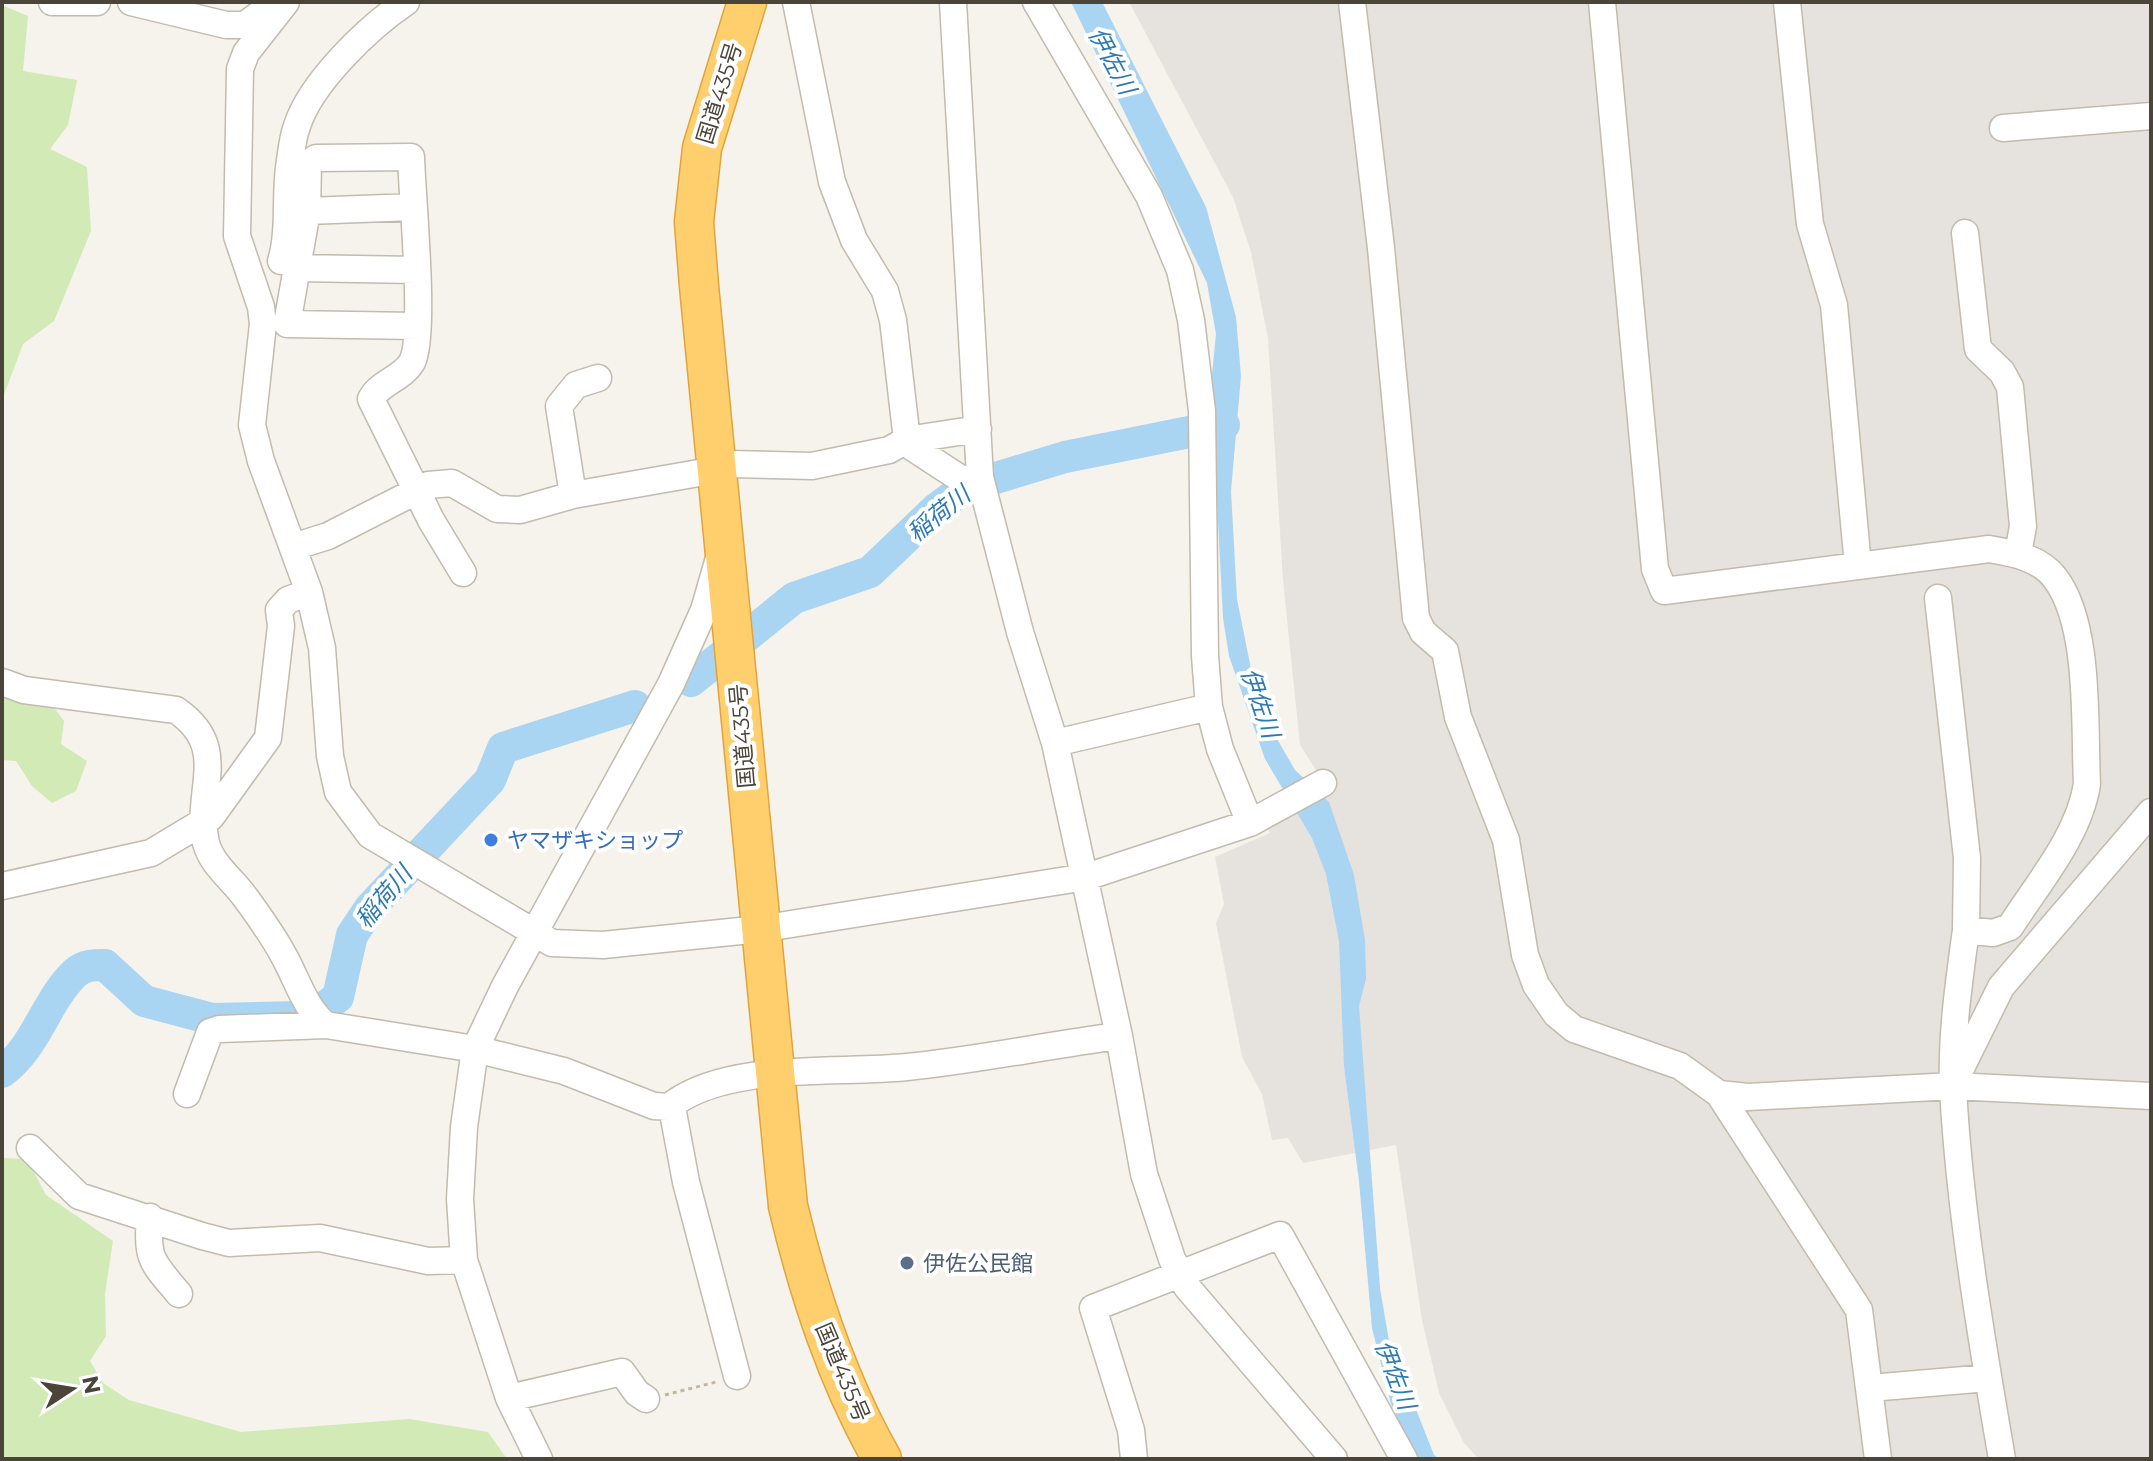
<svg xmlns="http://www.w3.org/2000/svg" width="2153" height="1461" font-family="Montserrat,'Noto Sans JP',sans-serif">
<style>
.industrial{fill:#e6e2dd}
.green{fill:#d2eab5}
.water{fill:#a9d4f2}
.lines{fill:none;stroke-linecap:round;stroke-linejoin:round}
.river{stroke:#a9d4f2;stroke-width:32}
.minor-casing{stroke:#c2bbae;stroke-width:29}
.highway-casing{stroke:#e0a43c;stroke-width:41}
.path{stroke:#c4b79f;stroke-width:3;stroke-dasharray:4 4;stroke-linecap:butt}
.minor{stroke:#fff;stroke-width:26}
.highway{stroke:#ffcf6e;stroke-width:38}
.shop-dot{fill:#3f7fe0;stroke:#fff;stroke-width:3}
.service-dot{fill:#5c6f8a;stroke:#fff;stroke-width:3}
.labels{text-anchor:middle;stroke-width:8;stroke-linejoin:round;paint-order:stroke}
.street-label{font-size:22px;fill:#4b4439;stroke:#fff}
.shop-label{font-size:22px;fill:#366cbe;stroke:#fff;text-anchor:start}
.service-label{font-size:22px;fill:#4e5e75;stroke:#fff;text-anchor:start}
.water-label{font-size:24px;font-style:italic;fill:#2e7ab2;stroke:#fff}
</style>
<rect width="100%" height="100%" fill="#f6f3ec"/>
<path class="industrial" d="M1129,2h1022v1457h-672l-15,-16 -25,-50 -17,-73 -26,-175 -93,18 -15,-25 -16,2 -10,-46 -20,-37 -26,-134 8,-19 -9,-47 55,-24 -15,-27 63,-33 -18,-28 -17,-165 -15,-242 -17,-86 -18,-55z"/>
<path class="green" d="M2,5l26,11 -5,55 54,9 -9,45 -18,24 37,18 4,64 -37,90 -31,23 -21,56z
M2,690l48,12 14,19 -3,23 26,17 -11,30 -24,12 -20,-17 -16,-25 -14,-1z
M2,1158l25,1 19,36 67,46 -8,53 1,42 -16,25 13,22 26,17 112,32 168,-13 79,13 19,27h-505z"/>
<path class="water" d="M1071,2h31l104,205 30,110 5,59 -10,115 6,108 16,80 16,46 26,45 34,32 25,73 11,65 1,39 -7,27 21,282 9,53 45,114 5,4h-22l-26,-55 -19,-76 -13,-147 -15,-115 -5,-125 -13,-67 -14,-36 -47,-79 -36,-103 -6,-38 -12,-233 5,-51 -9,-51z"/>
<g class="lines">
<path class="river" d="M691,681l103,-83 76,-26 66,-63 30,-22 99,-30 159,-32
M2,1072c35,-26 43,-70 73,-99 9,-8 19,-8 30,-8l39,36 68,18 90,-2 20,-8 16,-12 14,-62 18,-27 120,-128 13,-32 132,-42"/>
<g class="minor-casing">
<path id="minor" d="M52,2h45
M131,2l95,23h19l27,-20
M286,2l-40,51 -6,16 -3,167 24,71 2,17 -11,101 9,36 48,131 13,56 8,108 8,36 32,43 182,108 51,2 157,-16 326,-52 164,-54 73,-40
M796,2l36,180 22,58 31,51 8,29 14,120 5,7 49,32 19,-2
M953,2l27,475 40,155 35,111 64,293 25,138 28,85 15,28 147,172
M1036,2l113,194 31,74 11,50 11,91 3,245 4,51 11,42 30,74
M1352,2l29,246 35,370 7,14 22,19 13,66 48,123 19,115 11,30 20,29 18,15 106,37 39,28
M1602,2l53,567 9,22 325,-42c24,4 51,9 66,29 36,47 29,149 32,206 -8,52 -49,99 -77,143l-17,6 -27,-3c-7,51 -15,106 -13,159 7,124 28,248 49,370
M1787,2l23,222 24,81 24,261
M2003,128l148,-12
M307,211l106,-4
M1965,233l13,116 24,23 8,15 13,139 -5,28
M281,261c9,-29 4,-63 8,-93 2,-13 3,-29 8,-42 14,-44 72,-99 109,-124
M297,268l119,2
M417,326l-130,-2 20,-113 1,-47 8,-6 95,-1c1,39 15,178 1,205 -10,17 -32,20 -41,37l60,121 32,53
M573,495l-14,-89 17,-21 22,-7
M293,547l35,-11 100,-51 24,-2 45,26 23,1 53,-15 143,-25 13,-6 83,2 77,-16 18,-10 71,-11
M1938,598l29,260 -1,72
M2,682l22,8 152,20c56,38 18,81 30,133 6,22 26,36 39,54 14,19 29,40 40,61 12,22 21,52 41,67
M1055,743l154,-36
M2,886l149,-33 60,-36 57,-79 13,-112 -2,-16 9,-10 21,-8
M1961,1068l40,-81 150,-175
M187,1094l23,-62 9,-3 107,-4 149,24 89,22 90,35 18,1
M30,1148l49,48 123,40 27,7 91,-5 108,23 36,-1
M150,1217c-4,42 2,45 29,77
M737,1376l-51,-194 -14,-75 2,-4c58,-41 164,-29 233,-36 71,-7 141,-22 212,-31
M1870,1388l118,-10
M509,1398l113,-26 15,21 9,6
M539,1459l-30,-61 -45,-138 -4,-61 4,-72 11,-78 30,-63 166,-302 33,-74 15,-52
M1134,1459l-3,-29 -38,-122 187,-73 124,224
M1878,1459l-19,-149 -140,-216 29,3 205,-11 198,10"/>
</g>
<g class="highway-casing">
<path id="highway" d="M747,2l-45,146 -8,74 5,64 89,920c21,88 49,174 94,253"/>
</g>
<path class="path" d="M665,1395l51,-13"/>
<use href="#minor" class="minor"/>
<use href="#highway" class="highway"/>
</g>
<circle class="shop-dot" cx="491" cy="840" r="8"/>
<circle class="service-dot" cx="907" cy="1263" r="8"/>
<g class="labels">
<g class="street-label">
<text transform="translate(719 93) rotate(-73)" y="8">国道435号</text>
<text transform="translate(742 736) rotate(-95)" y="8">国道435号</text>
<text transform="translate(843 1372) rotate(67)" y="8">国道435号</text>
</g>
<g class="shop-label">
<text x="507" y="848">ヤマザキショップ</text>
</g>
<g class="service-label">
<text x="923" y="1271">伊佐公民館</text>
</g>
<g class="water-label">
<text transform="translate(1112 61) rotate(62)" y="8">伊佐川</text>
<text transform="translate(939 514) rotate(-39)" y="8">稲荷川</text>
<text transform="translate(1260 703) rotate(71)" y="8">伊佐川</text>
<text transform="translate(384 897) rotate(-50)" y="8">稲荷川</text>
<text transform="translate(1395 1375) rotate(69)" y="8">伊佐川</text>
</g>
</g>
<rect width="2153" height="1461" fill="none" stroke="#4b4439" stroke-width="8"/>
<g transform="translate(72 1389) rotate(78)" stroke="#ffffff" stroke-width="6" paint-order="stroke">
<path d="M0-6L14 30L0 20L-14 30Z" fill="#4b4439"/>
<text y="-12" font-size="22" font-weight="bold" text-anchor="middle" fill="#4b4439">N</text>
</g>
</svg>
